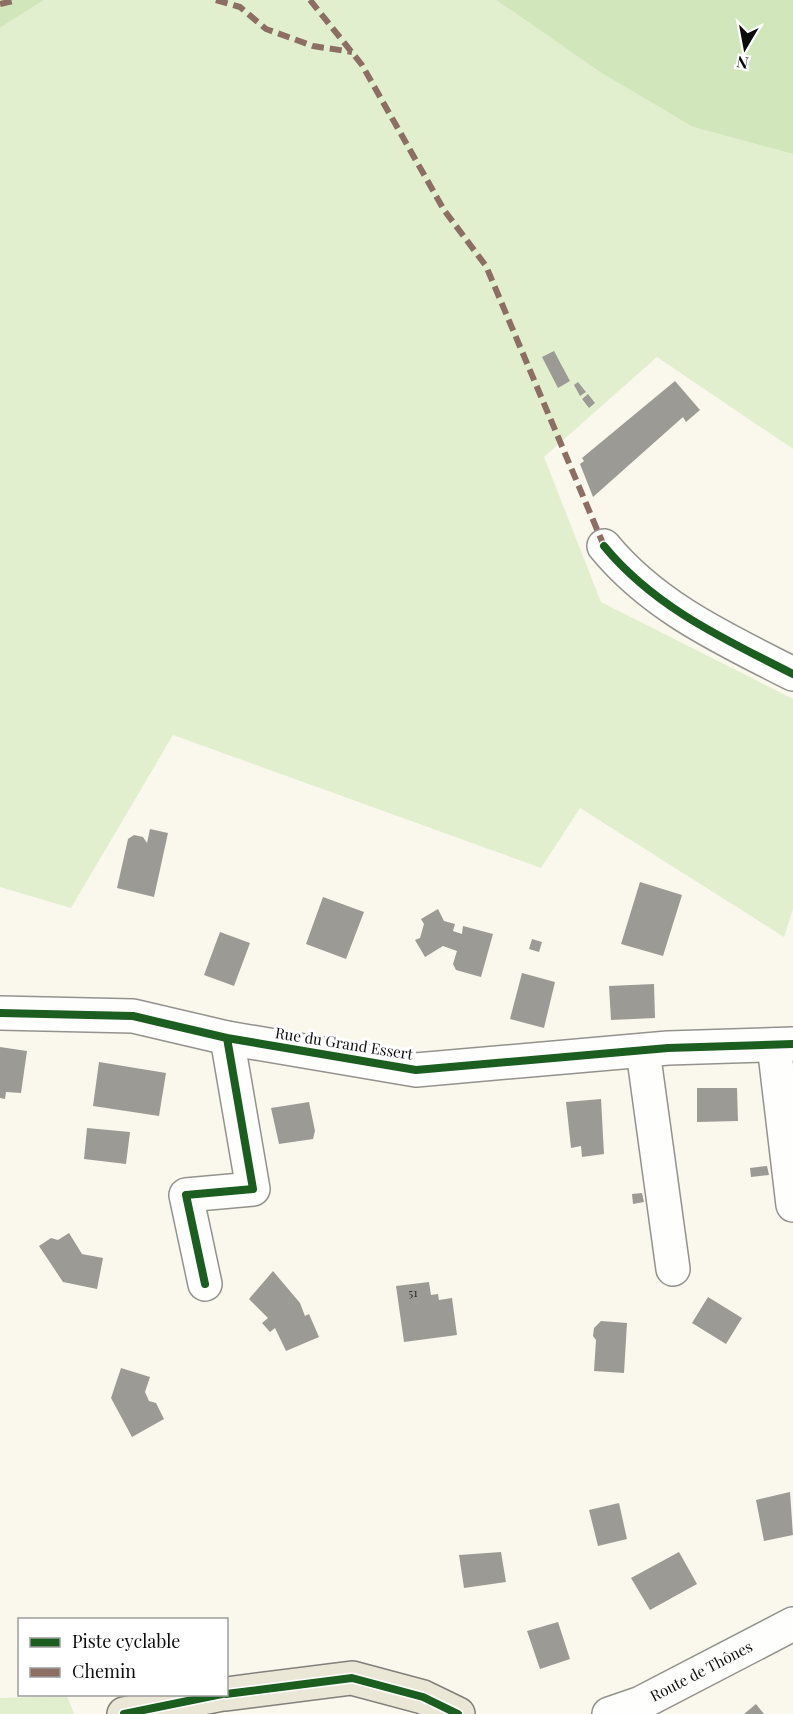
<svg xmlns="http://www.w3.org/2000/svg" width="793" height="1714" font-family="'Playfair Display',serif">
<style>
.green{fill:#e1efce}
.forest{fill:#d2e6bc}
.building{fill:#9c9a94}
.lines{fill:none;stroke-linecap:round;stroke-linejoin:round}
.minor-casing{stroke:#93928d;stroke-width:36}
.major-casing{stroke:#807f7a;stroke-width:36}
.minor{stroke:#fefefc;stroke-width:33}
.major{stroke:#ebe7d7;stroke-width:33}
.quiet{stroke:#8d6e63;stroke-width:6;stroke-dasharray:12 6;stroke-linecap:butt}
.cycleway-casing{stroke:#fff;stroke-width:11}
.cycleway{stroke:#1b5e20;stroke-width:8}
.labels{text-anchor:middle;stroke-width:6;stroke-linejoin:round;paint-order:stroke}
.number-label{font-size:12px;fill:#2f2f2d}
.street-label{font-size:15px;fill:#0b0b0b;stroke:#fff}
</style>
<rect width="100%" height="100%" fill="#faf8ed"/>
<path class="green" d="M44,0h452l107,74 90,53 100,27v295l-136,-92 -113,100 57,145 192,97v210l-9,28 -204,-129 -39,60 -368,-133 -102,173 -71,-21v-859z
M67,1696l7,18h-74v-16z"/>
<path class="forest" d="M0,0h44l-44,28z
M496,0h297v154l-100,-27 -90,-53z"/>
<path class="building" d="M554,351l16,30 -12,7 -16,-31z
M675,381l25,29 -14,12 -3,-5 -90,80 -13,-33 4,-3 -2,-3z
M578,382l8,10 -6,4 -6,-11z
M588,394l7,9 -6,5 -7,-9z
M150,829l18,4 -14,64 -37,-9 11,-49 6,-4 9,2 4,6z
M640,882l42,13 -19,61 -42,-12z
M323,897l41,15 -18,47 -40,-15z
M438,909l6,12 11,3 -2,7 9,3 1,-8 30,8 -12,43 -25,-7 -3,-6 4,-13 -14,-5 -18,11 -10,-17 5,-2 4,-14 -3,-5z
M220,932l30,11 -16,43 -30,-11z
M532,939l10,3 -3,10 -10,-3z
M522,973l33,9 -11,46 -34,-9z
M654,984l1,34 -44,2 -2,-34z
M0,1047l27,4 -6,42 -15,-1 -1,7 -5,-1z
M99,1062l67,11 -7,43 -66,-10z
M697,1088h40l1,33 -41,1z
M601,1099l3,55 -22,3 -1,-11 -10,2 -5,-46z
M309,1102l6,29 -2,8 -34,5 -8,-36z
M87,1128l43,4 -4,32 -42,-5z
M767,1166l2,9 -18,2 -1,-9z
M642,1193l2,9 -11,2 -1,-10z
M69,1233l13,21 21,4 -6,31 -34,-7 -24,-36 12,-8 7,2z
M273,1271l27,32 5,13 4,-2 10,23 -33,14 -11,-23 -5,4 -8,-9 6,-5 -19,-19z
M429,1282l2,13 7,-1 1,6 13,-2 5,37 -53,7 -8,-56z
M708,1297l34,21 -16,26 -34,-21z
M601,1321l26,2 -3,50 -30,-2 2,-31 -3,-4 1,-8z
M121,1368l29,9 -5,15 4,9 7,2 8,16 -32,18 -21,-39z
M790,1492l3,43 -29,6 -8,-41z
M619,1503l8,36 -29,7 -9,-36z
M501,1552l5,30 -42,6 -5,-33z
M679,1552l18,32 -47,26 -19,-32z
M558,1622l12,37 -30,10 -13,-38z
M756,1704l8,10h-20z"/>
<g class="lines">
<g class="minor-casing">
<g id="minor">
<path d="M604,546c50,61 120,93 189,128"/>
<path d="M0,1013l133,3 94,22 189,32 252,-22 125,-4"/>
<path d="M774,1045l19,160"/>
<path d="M643,1051l30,218"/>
<path d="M205,1284l-19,-89 67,-6 -26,-151"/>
<path id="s1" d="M609,1714l32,-11 152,-79"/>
</g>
</g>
<g class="major-casing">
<path id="major" d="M226,1694l126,-16 71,19 35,17
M124,1714l98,-20"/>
</g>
<use href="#minor" class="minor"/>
<use href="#major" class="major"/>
<path class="quiet" d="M216,0l24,7 26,22 47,17 39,6
M310,0l52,65 82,145 42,56 118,280
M0,4l17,-4"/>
<g class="cycleway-casing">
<path id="cycleway" d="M604,546c50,61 120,93 189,128
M0,1013l133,3 94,22 189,32 252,-22 125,-4
M205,1284l-19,-89 67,-6 -26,-151
M226,1694l126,-16 71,19 35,17
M124,1714l98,-20"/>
</g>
<use href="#cycleway" class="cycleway"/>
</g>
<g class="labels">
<g class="number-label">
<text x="413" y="1297">51</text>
</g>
<g class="street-label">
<text transform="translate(344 1044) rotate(9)" y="5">Rue du Grand Essert</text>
<text dy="5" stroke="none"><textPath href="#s1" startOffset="102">Route de Thônes</textPath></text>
</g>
</g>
<rect x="18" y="1618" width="210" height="78" fill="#ffffff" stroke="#9d9d9d" stroke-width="1.5"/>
<rect x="30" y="1638" width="30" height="9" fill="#1b5e20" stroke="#9d9d9d" stroke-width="1.5"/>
<text x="72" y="1648" font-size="18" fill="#0b0b0b">Piste cyclable</text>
<rect x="30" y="1668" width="30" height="9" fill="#8d6e63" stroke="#9d9d9d" stroke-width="1.5"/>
<text x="72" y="1678" font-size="18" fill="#0b0b0b">Chemin</text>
<g transform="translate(745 48) rotate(190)" stroke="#ffffff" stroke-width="4.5" paint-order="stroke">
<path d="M0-4.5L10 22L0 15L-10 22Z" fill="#0b0b0b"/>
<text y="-9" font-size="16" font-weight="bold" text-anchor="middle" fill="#0b0b0b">N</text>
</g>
</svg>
